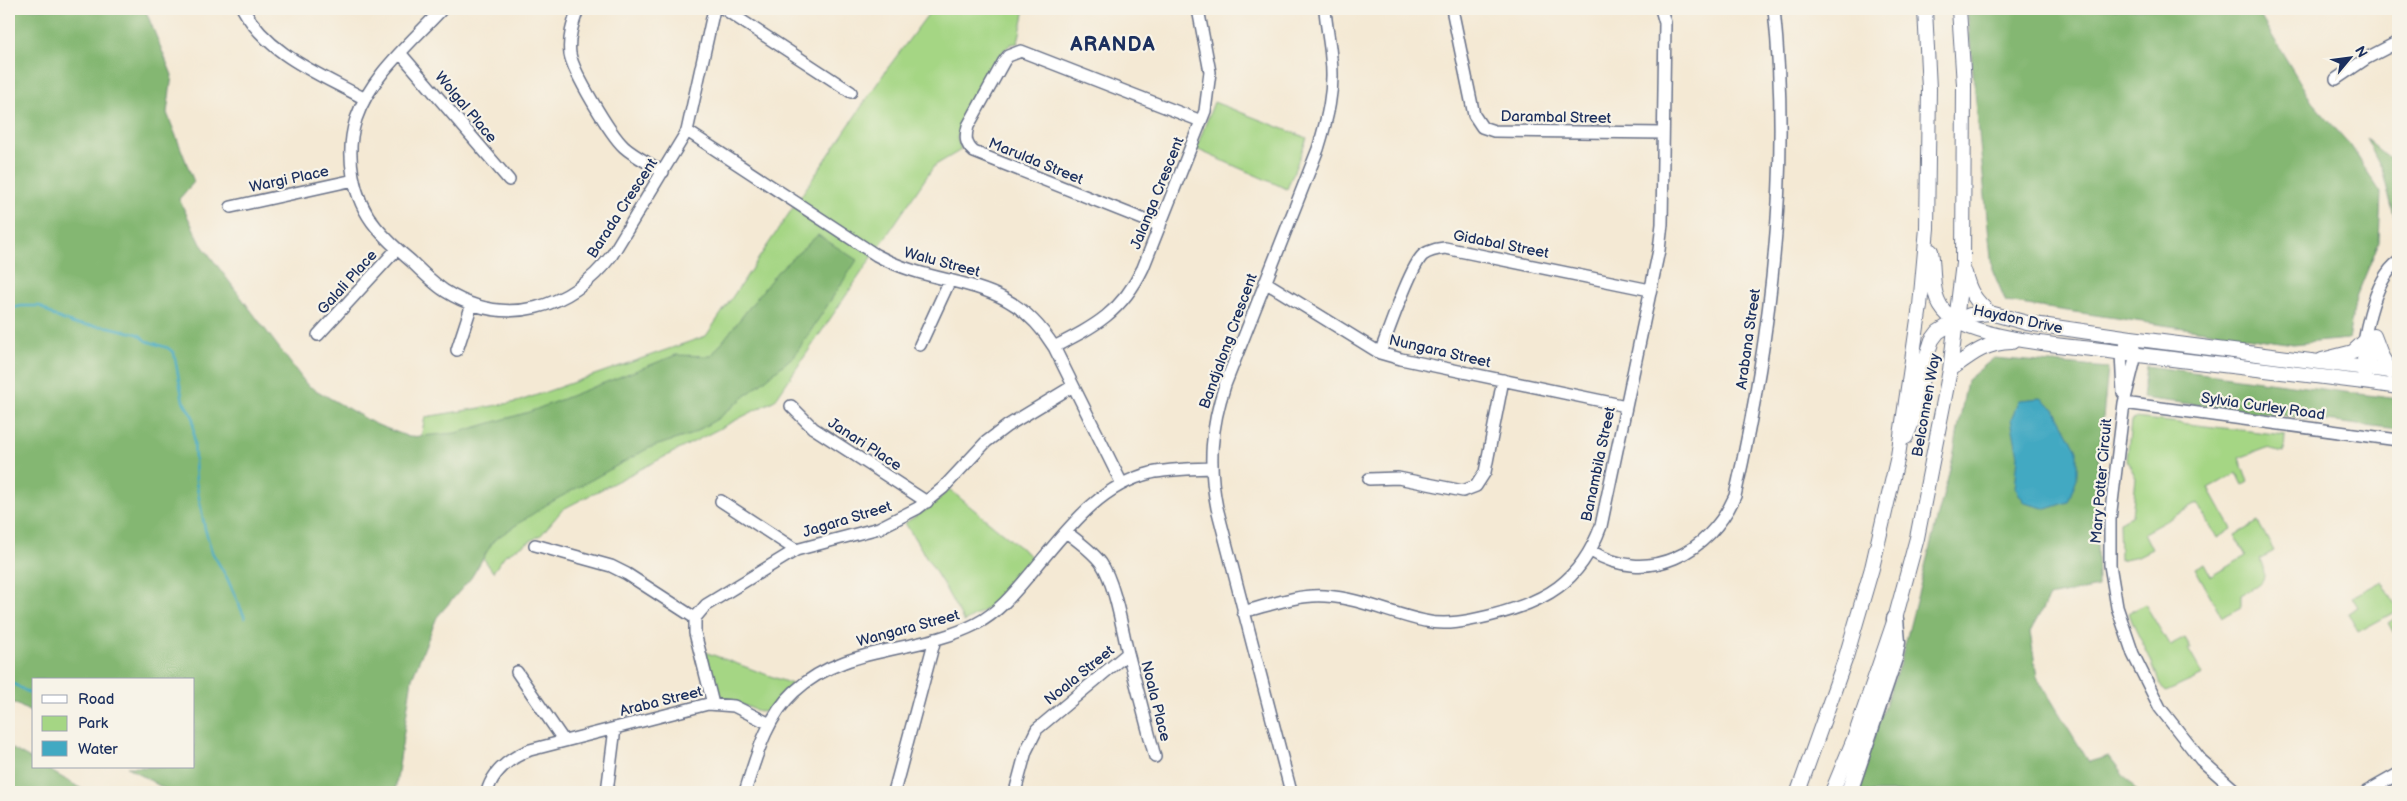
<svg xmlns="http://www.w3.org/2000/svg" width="2407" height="801" font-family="'Balsamiq Sans',sans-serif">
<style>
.green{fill:#a5d684;stroke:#608271}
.forest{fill:#84b772;stroke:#507368}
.water{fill:#42a9c2;stroke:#2e6c90}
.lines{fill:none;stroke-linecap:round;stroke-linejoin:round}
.stream{stroke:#42a9c2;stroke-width:2.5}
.minor-casing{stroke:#677087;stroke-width:14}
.major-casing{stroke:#677087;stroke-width:16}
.highway-casing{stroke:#677087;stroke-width:19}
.minor{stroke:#fff;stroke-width:11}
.major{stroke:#fff;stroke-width:14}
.highway{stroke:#fff;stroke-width:16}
.labels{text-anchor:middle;stroke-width:4.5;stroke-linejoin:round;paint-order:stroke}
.street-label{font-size:15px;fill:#1b2f5e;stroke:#f7f3e8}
.district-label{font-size:20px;font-weight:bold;letter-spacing:1px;fill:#1b2f5e;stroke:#f7f3e8}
</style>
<rect width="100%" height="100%" fill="#f7f3e8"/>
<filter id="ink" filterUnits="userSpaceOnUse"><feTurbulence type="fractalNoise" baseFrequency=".02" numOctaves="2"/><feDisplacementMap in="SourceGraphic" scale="10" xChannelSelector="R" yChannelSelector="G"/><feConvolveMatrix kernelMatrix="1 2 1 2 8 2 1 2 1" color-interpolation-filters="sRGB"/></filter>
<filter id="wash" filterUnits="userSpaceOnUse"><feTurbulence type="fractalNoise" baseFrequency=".0096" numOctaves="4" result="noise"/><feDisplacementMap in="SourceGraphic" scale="20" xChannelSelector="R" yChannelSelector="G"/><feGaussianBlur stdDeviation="1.12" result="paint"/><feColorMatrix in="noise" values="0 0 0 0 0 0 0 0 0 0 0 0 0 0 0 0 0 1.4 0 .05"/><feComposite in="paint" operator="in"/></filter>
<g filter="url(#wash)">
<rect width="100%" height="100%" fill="#f4e9d4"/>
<path class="green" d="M932,9h93l-7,34 -7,1 -7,6 -43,78 -4,10 4,12 -27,16 -159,234 -212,109 -22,26 -36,20 -12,17 -77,-110 9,-45 92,-15 189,-66 181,-267z
M1214,102l93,36 -20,51 -91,-40z
M2135,418l150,17 -1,17 -18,-4 -27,10 9,24 -5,3 -6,-12 -28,15 23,41 -15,9 -19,-35 -54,30 8,16 -14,7 -18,4 -1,-38 13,-6 4,-38 -9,-18 4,-39z
M949,489l85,70 -39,45 -31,18 -21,-38 -38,-61 27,-17z
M2258,522l16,29 -14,8c10,24 0,25 -19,36v12l-19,10 -27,-49 9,-5 7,13 35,-20 -11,-21z
M2382,581l16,29 -40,22 -10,-19 10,-6 -6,-10z
M2145,604l25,42 15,-8 6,10 -3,1 15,26 -37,17c-9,-10 -7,-13 -12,-24 -7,-20 -18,-33 -25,-55z
M2398,616v21h-2l-8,-14z
M705,652l87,32 -24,27 -6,1 -42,-15 -6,-11z"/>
<path class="forest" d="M9,9h136l27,66 -5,38 27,69 -15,17 22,45 106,141 68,39 34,13 47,-4 38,-11 35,-10 147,-57 35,1 67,-85 40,-36 39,25 -62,95 -76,63 -29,17 -41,13 -103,57 -52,35 -23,38 -34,39 -25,61 -17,114h-225l-43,-25h67v-87h-160v34l-25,-14z
M1967,9h289l56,93 39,44 30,47 -2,49 -23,56 -8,41 -55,5 -287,-42 -14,-33z
M2366,138l32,27v66l-16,-62z
M1994,358l114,10 -12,120 2,99 -49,10 -19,35 7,45 52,85 20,-6 28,36h-282l46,-132 52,-203 14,-77z
M2146,366l252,33v31l-256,-32z
M9,747l25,14v6h10l43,25h-78z"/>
<path class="water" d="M2041,398l14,11 22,41v28l-9,24 -21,7 -22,-6 -10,-15 3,-32 -7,-37 8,-19z"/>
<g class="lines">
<path class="stream" d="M9,309l12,-3h19l14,10 20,8 35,3 29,7 9,7 21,7 6,5 9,48 10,16 3,65 9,47 7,23 15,26 18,40
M9,681l25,15"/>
</g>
</g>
<g filter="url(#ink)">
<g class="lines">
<g class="minor-casing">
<path id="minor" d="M243,9c26,47 77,65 122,90
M442,9c-30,33 -71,66 -86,110 -11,35 -4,79 20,108 10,12 23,24 35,34 11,11 22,22 34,30 61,38 125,18 167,-36l75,-124 27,-122
M578,9c-5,14 -10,29 -8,45 3,18 40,80 54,93 11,10 27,17 39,25
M724,9l127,83
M1452,9l22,106 8,12 12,4 169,2
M401,54l108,126
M2336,79l31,-21 31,-16
M687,131l189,124c68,37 131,16 178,92l68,137
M231,207l123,-27
M1160,226l-186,-74c-9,-8 -9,-15 -6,-26l36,-65 4,-5 13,-5 180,70
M1265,282l115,71 21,6 225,47
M318,335l79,-86
M2131,338l5,17 -12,48 -14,116v46l7,42 16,47 27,54 41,52 36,32
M920,345l30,-65
M1054,347c41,-21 68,-35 89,-79l62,-157 5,-39 -12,-63
M457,350l15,-46
M1380,353c8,-20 30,-86 43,-98 7,-5 14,-6 22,-7l205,42
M2363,375c-3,-30 10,-95 35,-113
M2367,375l5,-16 2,-23
M2123,393l-2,-40 4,-7
M2124,403l274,37
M791,406l22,22 114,74
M1369,479l29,-1 65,13 13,-5 9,-14 18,-92
M721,501l75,49
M535,545l76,21 16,8 68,44v15l18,71
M1591,551c56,35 119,2 144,-55 36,-158 56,-325 39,-487
M1243,612c27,-7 55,-18 82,-16 35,2 66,18 100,25 21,5 43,0 64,-5 56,-14 91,-33 112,-90l58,-276 3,-26 3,-201 -4,-14
M695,618l11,-13 90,-55 83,-22 39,-20 25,-20 43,-46 21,-16 66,-40
M1128,653l27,104
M517,672l47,69
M487,792c6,-22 23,-34 43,-42l178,-46 26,2 36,18
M607,792l8,-64
M745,792c11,-35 21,-74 49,-100 51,-48 124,-38 182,-68 23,-12 39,-32 55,-51 34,-40 66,-87 120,-100 19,-4 40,-4 60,-5
M894,792l41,-153
M1015,792l11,-41 11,-22 91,-76c-6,-24 -13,-70 -27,-90 -9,-12 -23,-22 -35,-31
M1291,792l-74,-284c-9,-44 -6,-81 8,-123l93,-236c9,-29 17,-59 13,-91 -1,-16 -5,-32 -6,-49
M2366,792l32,-18"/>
</g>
<g class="major-casing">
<path id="major" d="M1931,251c4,21 -2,47 17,64 28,25 121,31 161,36 96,13 193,22 289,36
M1965,273c4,18 10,28 25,40
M2374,336l8,21 9,15
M2322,360l31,-8 12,-11
M1950,370c22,-16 34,-27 62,-28
M1906,437l11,-27 7,-46 8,-24 6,-8 19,-12 13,-5 20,-2 37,10 104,15 267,34
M1798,792l48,-135 26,-89 26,-112 22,-150 7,-78 2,-139 -4,-80
M1832,792l22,-53 41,-120 22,-81 33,-168 13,-107 1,-178 -5,-76"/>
</g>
<g class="highway-casing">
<path id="highway" d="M1849,792l45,-134 3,-16 -2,-23"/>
</g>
<use href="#minor" class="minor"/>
<use href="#major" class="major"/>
<use href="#highway" class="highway"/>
</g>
</g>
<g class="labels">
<g class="street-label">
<text transform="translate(466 107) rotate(50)" y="5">Wolgal Place</text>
<text transform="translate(1556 117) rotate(1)" y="5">Darambal Street</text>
<text transform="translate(1036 161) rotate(22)" y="5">Marulda Street</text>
<text transform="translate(289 179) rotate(-12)" y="5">Wargi Place</text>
<text transform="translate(1157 193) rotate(-68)" y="5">Jalanga Crescent</text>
<text transform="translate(622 208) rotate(-57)" y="5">Barada Crescent</text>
<text transform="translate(1501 244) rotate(11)" y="5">Gidabal Street</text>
<text transform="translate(942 262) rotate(15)" y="5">Walu Street</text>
<text transform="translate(347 282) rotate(-48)" y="5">Galali Place</text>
<text transform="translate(2018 319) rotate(12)" y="5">Haydon Drive</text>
<text transform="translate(1748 339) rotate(-82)" y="5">Arabana Street</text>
<text transform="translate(1228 341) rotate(-70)" y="5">Bandjalong Crescent</text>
<text transform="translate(1440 351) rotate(13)" y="5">Nungara Street</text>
<text transform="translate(1926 405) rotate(-80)" y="5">Belconnen Way</text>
<text transform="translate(2263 406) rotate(8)" y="5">Sylvia Curley Road</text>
<text transform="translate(865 444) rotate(33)" y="5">Janari Place</text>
<text transform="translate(1598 464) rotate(-78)" y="5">Banambila Street</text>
<text transform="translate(2101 481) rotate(-85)" y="5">Mary Potter Circuit</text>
<text transform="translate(847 519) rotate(-17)" y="5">Jagara Street</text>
<text transform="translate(908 628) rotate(-15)" y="5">Wangara Street</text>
<text transform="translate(1079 675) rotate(-39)" y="5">Noala Street</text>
<text transform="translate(661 701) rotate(-14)" y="5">Araba Street</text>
<text transform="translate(1156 701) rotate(76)" y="5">Noala Place</text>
</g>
<g class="district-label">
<text x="1113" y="51">ARANDA</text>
</g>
</g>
<rect width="2407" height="801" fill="none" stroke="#f7f3e8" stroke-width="30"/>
<rect x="32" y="678" width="162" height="90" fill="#f7f3e8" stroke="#9fa5b1"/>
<rect x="42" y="695" width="25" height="8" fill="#ffffff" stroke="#9fa5b1"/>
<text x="78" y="704" font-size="15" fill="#1b2f5e">Road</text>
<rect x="42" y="716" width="25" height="15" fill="#a5d684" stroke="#9fa5b1"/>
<text x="78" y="728" font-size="15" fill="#1b2f5e">Park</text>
<rect x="42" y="741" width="25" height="15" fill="#42a9c2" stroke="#9fa5b1"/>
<text x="78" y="754" font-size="15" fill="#1b2f5e">Water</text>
<g transform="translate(2350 58) rotate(61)" stroke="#f7f3e8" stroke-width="4" paint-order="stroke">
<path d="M0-4L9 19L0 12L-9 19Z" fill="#1b2f5e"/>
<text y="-8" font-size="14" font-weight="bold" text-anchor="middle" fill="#1b2f5e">N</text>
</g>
</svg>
